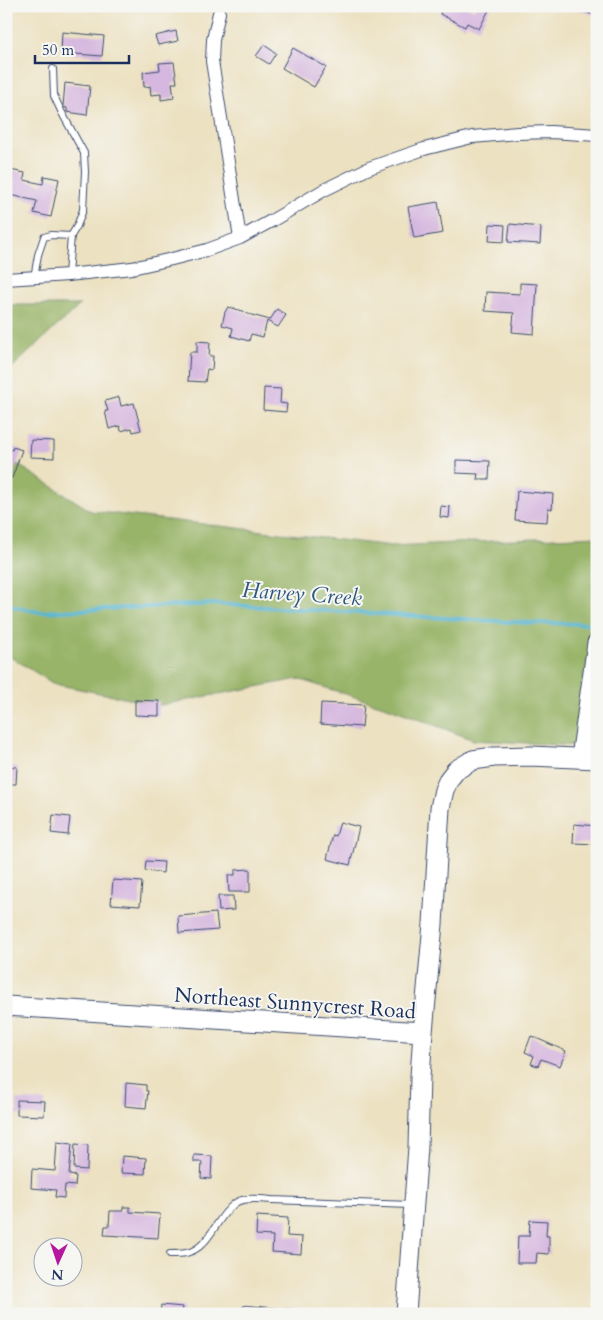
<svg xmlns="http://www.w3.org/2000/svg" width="603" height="1320" font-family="Cardo,serif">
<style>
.forest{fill:#98b467;stroke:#5a7262}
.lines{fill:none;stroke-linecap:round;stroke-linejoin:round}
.stream{stroke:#52b4d1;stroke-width:4}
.building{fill:#d6b7df}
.lane-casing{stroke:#3a4a6d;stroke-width:8}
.street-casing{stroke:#3a4a6d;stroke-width:14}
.secondary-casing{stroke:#3a4a6d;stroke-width:21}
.lane{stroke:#fff;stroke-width:6}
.street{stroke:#fff;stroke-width:12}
.secondary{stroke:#fff;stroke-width:19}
.labels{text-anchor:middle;stroke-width:4;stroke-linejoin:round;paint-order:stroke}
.street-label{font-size:21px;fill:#1b2f5e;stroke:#f6f6f2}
.water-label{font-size:22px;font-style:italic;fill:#2c5780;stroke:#f6f6f2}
</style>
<rect width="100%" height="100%" fill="#f6f6f2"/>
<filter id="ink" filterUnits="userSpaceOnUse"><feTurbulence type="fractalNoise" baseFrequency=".02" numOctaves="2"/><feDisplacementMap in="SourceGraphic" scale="10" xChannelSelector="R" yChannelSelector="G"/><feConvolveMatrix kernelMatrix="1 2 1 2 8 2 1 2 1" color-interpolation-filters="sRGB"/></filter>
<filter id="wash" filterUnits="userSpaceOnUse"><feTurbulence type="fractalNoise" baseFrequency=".0096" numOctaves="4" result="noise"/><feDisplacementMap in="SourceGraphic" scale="20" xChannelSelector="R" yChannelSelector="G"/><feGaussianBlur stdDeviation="1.12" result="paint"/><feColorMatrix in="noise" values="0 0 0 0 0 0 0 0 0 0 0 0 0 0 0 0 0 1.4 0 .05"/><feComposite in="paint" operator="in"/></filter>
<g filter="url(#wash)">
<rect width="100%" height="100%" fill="#ece1c1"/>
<path class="forest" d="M6,305h74l-74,68z
M6,457l85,54 301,35 205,-10v211l-123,-7 -84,-32 -92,-29 -137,26 -107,-21 -48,-30z"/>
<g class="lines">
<path class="stream" d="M6,605l34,7 174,-8 316,19 67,1"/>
</g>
<g id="blocks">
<path class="building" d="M443,6h23l8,4 2,-4h15l-12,23 -12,-6 -2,4 -25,-13z
M568,6h29v1l-3,8z
M176,31l2,10 -20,4 -3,-9z
M62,32l42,4 -2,20 -41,-3z
M264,45l12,8 -7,11 -13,-8z
M293,48l33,19 -12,20 -32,-19z
M174,62l3,21h-5l2,15 -13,2v-6l-10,1 -1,-9 -6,1 -1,-15 17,-2 -1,-7z
M65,83l25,3 -3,29 -20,-3v-4l-4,-1z
M10,170l15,3 -1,7 19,4 1,-8 15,3 -8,38 -17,-4 3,-12 -31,-7v-8z
M438,202l5,31 -29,5 -6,-31z
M490,224l15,1 -1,17 -15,-1z
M510,224l31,3 -1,17 -32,-2z
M520,283l17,1 -3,50 -22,-2 2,-19 -29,-2 1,-19 34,2z
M228,307l15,4 5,3 22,6 7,-11 9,6 -8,12 -11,-6 -4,16 -12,-3 -2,7 -18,-5 2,-8 -11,-3 3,-13z
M197,341l13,1 -1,14h4l-1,14 -5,-1 -2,13 -17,-1 2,-29h7z
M264,388l17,1 -1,14 7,1 -1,8 -23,-2z
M119,397l2,9 13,-3 7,27 -8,2 -1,-4 -11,3 -1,-5 -11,3 -4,-18h3l-3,-10z
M31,440l23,1v17l-24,-1z
M13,447l9,3 -10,28 -6,-2v-28l6,2z
M456,460l34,1 -1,18h-12l1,-5 -22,-1z
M517,491l36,3 -1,15 -4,-1 -1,14 -32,-2z
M441,506l9,1 -1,11 -9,-1z
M135,700l24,1v15l-24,-1z
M321,703l43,2 -2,22 -42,-3z
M6,766l11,1 -1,17h-10z
M53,815l17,2 -2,18 -17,-2z
M340,822l19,5 -9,38 -23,-6 6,-24 3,1z
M574,824l23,2v18l-24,-1z
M146,861l18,1 -1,11 -18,-2z
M250,869v23h-21l-1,-17h7v-5z
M113,880l29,2 -2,24 -29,-2z
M218,896h15l1,14 -15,1z
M216,913l2,17 -39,3 -1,-17z
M531,1036l35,15 -6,15 -19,-7 -3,7 -7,-2 3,-8 -9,-4z
M126,1083l20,2v6h2l-2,17 -21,-2z
M17,1100l28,1 -1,15 -27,-1z
M57,1142l15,2 -3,31 7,1 -1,10 -10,-1 -1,13 -9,-1 1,-7 -25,-2 1,-19 23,2z
M75,1144l13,1 -1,25 -13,-1z
M194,1155l18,1 -1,23 -10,-1 1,-16h-8z
M122,1156l24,2 -1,16 -24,-1z
M123,1207h7v5l30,2 -2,24 -54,-3 1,-9h4l1,-15h13z
M257,1216l31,2 -1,18 15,1 -1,17 -29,-2 1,-16 -17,-1z
M530,1220l17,1 -1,15h3v18l-12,-1 -1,10h-19l1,-27h11z
M161,1305l22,2 -1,7h-22z"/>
</g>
</g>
<g filter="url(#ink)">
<use href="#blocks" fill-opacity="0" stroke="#3a4a6d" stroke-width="1"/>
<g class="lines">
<g class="lane-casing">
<path id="lane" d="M53,69l1,27 8,17 22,40 1,19 -2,38 -6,16 -6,10 -3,39
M34,278l4,-23 6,-18 7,-2 20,1
M170,1254c5,0 11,0 16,-1 20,-4 27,-26 40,-41 3,-3 7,-8 11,-10 9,-5 24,-3 35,-2l139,5
M246,1309l64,5"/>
</g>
<g class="street-casing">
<path id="street" d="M219,13l-6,27 -1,21 28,177
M6,279l62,-4 64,-7 40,-9 35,-9 33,-12 33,-18 51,-30 45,-22 55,-19 48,-12 46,-4 33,-1 46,3"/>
</g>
<g class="secondary-casing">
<path id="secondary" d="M581,758l16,-115
M6,1006l417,26
M406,1314l12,-167 2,-70 3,-45 10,-108 7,-116 4,-18 5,-11 7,-9 17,-10 21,-3 37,-1 66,3"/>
</g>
<use href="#lane" class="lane"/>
<use href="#street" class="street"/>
<use href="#secondary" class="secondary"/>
</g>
</g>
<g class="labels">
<g class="street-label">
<text transform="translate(295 1003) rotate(4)" y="7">Northeast Sunnycrest Road</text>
</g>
<g class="water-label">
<text transform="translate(302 593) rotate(4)" y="8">Harvey Creek</text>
</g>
</g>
<rect width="603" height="1320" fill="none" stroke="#f6f6f2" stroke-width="25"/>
<g transform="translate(58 1262) rotate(183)"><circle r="24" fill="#f6f6f2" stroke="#9ea6b7"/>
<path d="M0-4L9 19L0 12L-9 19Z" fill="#b5179e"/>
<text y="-8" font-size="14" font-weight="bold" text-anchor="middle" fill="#1b2f5e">N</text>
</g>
<path d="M35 55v8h94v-8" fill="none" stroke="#1b2f5e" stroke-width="2.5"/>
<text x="42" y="55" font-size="15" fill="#1b2f5e" stroke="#f6f6f2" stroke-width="4" paint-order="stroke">50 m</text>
</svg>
